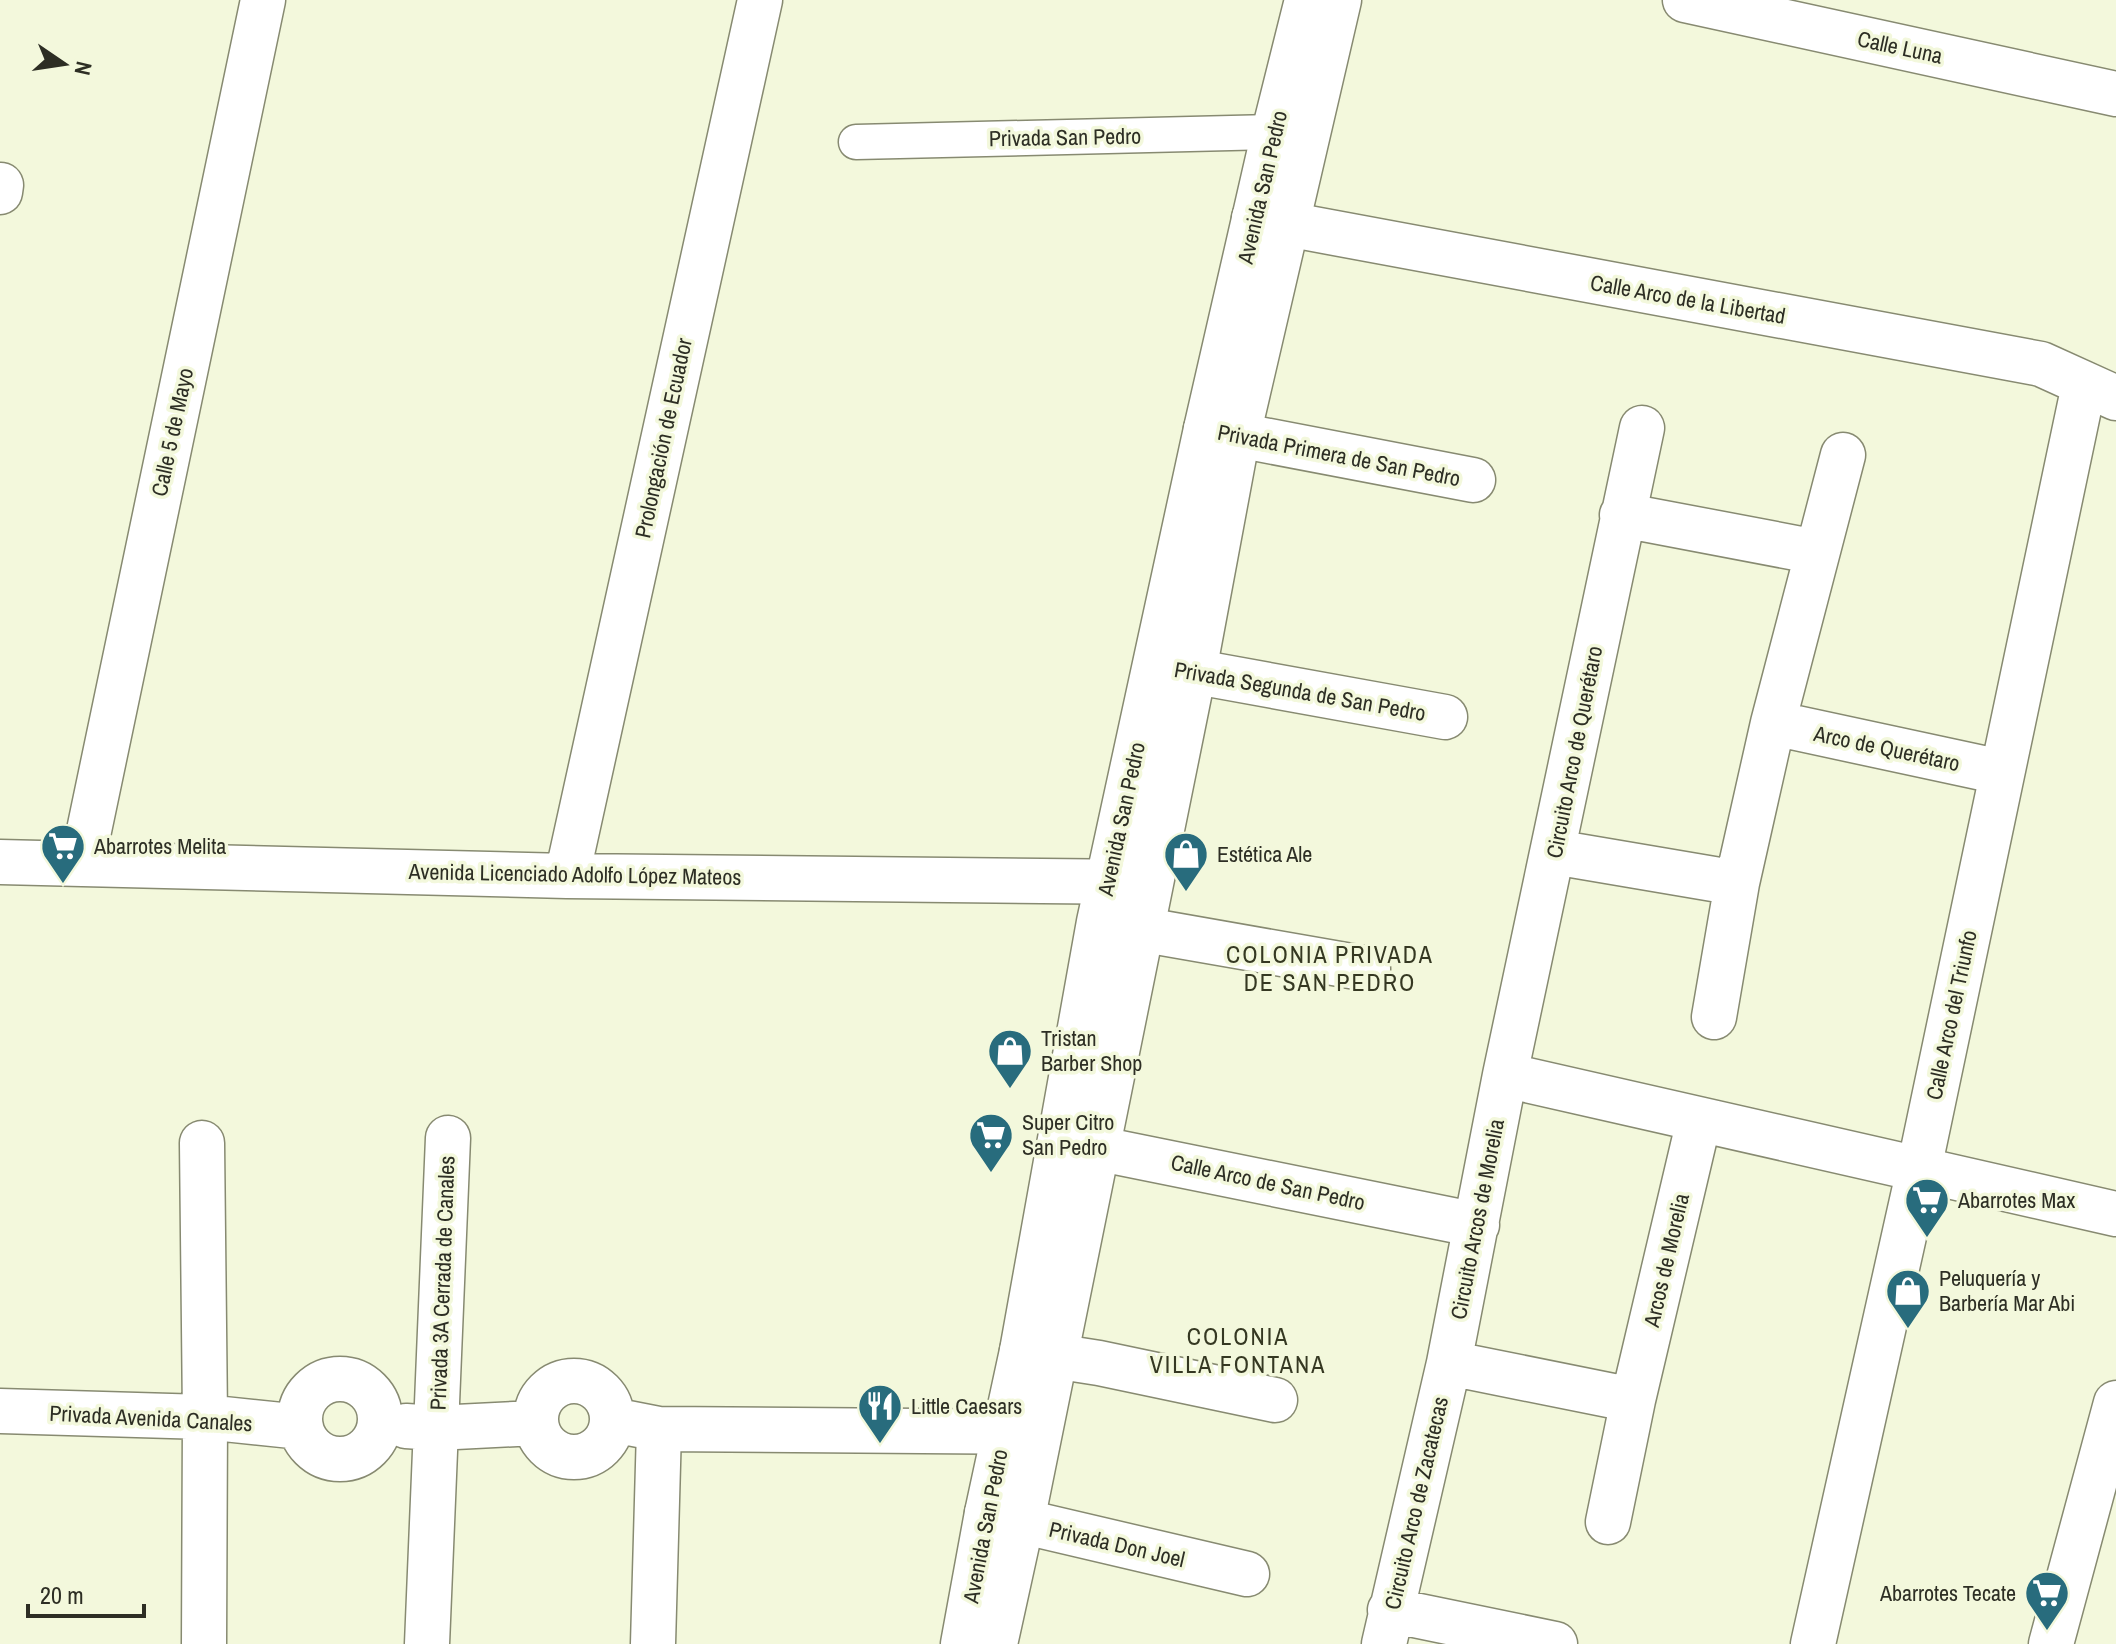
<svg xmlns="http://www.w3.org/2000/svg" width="2116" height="1644" font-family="'Archivo Narrow',sans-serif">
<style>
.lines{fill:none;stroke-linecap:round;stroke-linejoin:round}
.pedestrian-casing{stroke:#878a71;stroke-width:37}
.minor-casing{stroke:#878a71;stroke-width:47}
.secondary-casing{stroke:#878a71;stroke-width:47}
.pedestrian{stroke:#fff;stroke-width:34}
.minor{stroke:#fff;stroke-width:44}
.secondary{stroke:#fff;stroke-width:44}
.labels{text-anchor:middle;stroke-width:7;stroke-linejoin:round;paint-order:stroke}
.street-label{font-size:22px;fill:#2d2e24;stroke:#f3f8dc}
.poi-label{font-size:22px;fill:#2d2e24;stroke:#f3f8dc;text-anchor:start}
.neighbourhood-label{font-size:24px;letter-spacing:2px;fill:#353822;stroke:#f3f8dc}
</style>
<rect width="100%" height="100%" fill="#f3f8dc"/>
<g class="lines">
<g class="pedestrian-casing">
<path id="pedestrian" d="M856,142l418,-10"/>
</g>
<g class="minor-casing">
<path id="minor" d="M1685,0l431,94
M0,192l1,-7
M1254,218l787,146 75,34
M1206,429l267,51
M1622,515l195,37
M1158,665l287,52
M1773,723l228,49
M1554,852l183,31
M0,862l567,14 578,6
M82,864l181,-864
M567,876l193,-876
M1105,923l263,46
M1714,1017l23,-134 36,-160 70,-268
M1505,1075l611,139
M1061,1141l416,84
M202,1143l3,274 -1,227
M1022,1351l77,12 176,37
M1449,1363l184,37
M300 1419a40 40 0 1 1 80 0a40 40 0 1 1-80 0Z
M536 1419a38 38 0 1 1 76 0a38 38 0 1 1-76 0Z
M0,1411l205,6 96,10
M613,1420l46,9 380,3
M406,1426l30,2 100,-5
M987,1513l260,61
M1608,1522l25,-122 66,-280
M1390,1610l165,34
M427,1644l21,-506
M653,1644l6,-215
M1384,1644l65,-281 56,-288 137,-647
M1813,1644l106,-475 165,-784
M2051,1644l65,-241"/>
</g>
<g class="secondary-casing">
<path id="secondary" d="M963,1644l24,-131 35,-162 77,-429 107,-493 68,-297 33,-132
M995,1644l27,-123 172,-850 44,-236 101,-435"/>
</g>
<use href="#pedestrian" class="pedestrian"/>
<use href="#minor" class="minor"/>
<use href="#secondary" class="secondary"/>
</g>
<defs>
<g id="supermarket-pin" transform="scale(2.3)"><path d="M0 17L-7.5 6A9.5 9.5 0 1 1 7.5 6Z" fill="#286c7d" stroke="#f3f8dc"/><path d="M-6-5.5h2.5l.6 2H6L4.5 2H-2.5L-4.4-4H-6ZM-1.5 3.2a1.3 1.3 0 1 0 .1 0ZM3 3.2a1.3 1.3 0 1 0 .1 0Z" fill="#fff"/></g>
<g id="shop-pin" transform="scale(2.3)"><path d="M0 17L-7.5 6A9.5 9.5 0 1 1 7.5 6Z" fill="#286c7d" stroke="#f3f8dc"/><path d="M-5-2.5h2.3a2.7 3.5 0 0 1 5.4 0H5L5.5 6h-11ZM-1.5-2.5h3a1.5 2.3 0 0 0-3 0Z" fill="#fff"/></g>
<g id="restaurant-pin" transform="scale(2.3)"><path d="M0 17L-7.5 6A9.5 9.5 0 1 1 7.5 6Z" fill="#286c7d" stroke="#f3f8dc"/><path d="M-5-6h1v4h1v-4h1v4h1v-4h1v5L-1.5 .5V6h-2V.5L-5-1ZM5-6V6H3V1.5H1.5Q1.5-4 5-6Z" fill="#fff"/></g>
</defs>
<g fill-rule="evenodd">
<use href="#supermarket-pin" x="63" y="846"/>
<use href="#shop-pin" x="1186" y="854"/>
<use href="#shop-pin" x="1010" y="1051"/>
<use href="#supermarket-pin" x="991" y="1135"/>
<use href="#supermarket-pin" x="1927" y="1200"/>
<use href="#shop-pin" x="1908" y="1291"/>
<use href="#restaurant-pin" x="880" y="1406"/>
<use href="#supermarket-pin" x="2047" y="1593"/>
</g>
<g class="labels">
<g class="street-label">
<text transform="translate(1900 47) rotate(12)" y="8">Calle Luna</text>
<text transform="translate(1065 137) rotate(-1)" y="8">Privada San Pedro</text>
<text transform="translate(1262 187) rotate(-77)" y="8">Avenida San Pedro</text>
<text transform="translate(1688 299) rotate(10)" y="8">Calle Arco de la Libertad</text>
<text transform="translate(172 432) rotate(-78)" y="8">Calle 5 de Mayo</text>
<text transform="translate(663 438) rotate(-78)" y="8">Prolongación de Ecuador</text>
<text transform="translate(1339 455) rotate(11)" y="8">Privada Primera de San Pedro</text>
<text transform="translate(1300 691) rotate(10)" y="8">Privada Segunda de San Pedro</text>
<text transform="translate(1887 748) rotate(12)" y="8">Arco de Querétaro</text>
<text transform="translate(1574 752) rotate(-79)" y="8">Circuito Arco de Querétaro</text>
<text transform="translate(1121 819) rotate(-78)" y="8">Avenida San Pedro</text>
<text transform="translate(575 874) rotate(1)" y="8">Avenida Licenciado Adolfo López Mateos</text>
<text transform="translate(1951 1015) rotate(-78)" y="8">Calle Arco del Triunfo</text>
<text transform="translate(1268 1182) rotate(12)" y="8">Calle Arco de San Pedro</text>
<text transform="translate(1477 1219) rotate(-79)" y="8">Circuito Arcos de Morelia</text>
<text transform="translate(1666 1260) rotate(-77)" y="8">Arcos de Morelia</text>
<text transform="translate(442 1283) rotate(-88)" y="8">Privada 3A Cerrada de Canales</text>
<text transform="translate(151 1418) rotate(3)" y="8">Privada Avenida Canales</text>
<text transform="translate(1416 1503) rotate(-77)" y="8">Circuito Arco de Zacatecas</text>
<text transform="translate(985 1526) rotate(-79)" y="8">Avenida San Pedro</text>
<text transform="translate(1117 1544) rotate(13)" y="8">Privada Don Joel</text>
</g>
<g class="poi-label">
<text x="94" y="854">Abarrotes Melita</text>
<text x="1217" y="862">Estética Ale</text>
<text x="1041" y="1046">Tristan<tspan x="1041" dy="25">Barber Shop</tspan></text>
<text x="1022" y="1130">Super Citro<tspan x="1022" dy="25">San Pedro</tspan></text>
<text x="1958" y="1208">Abarrotes Max</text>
<text x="1939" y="1286">Peluquería y<tspan x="1939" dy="25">Barbería Mar Abi</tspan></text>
<text x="911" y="1414">Little Caesars</text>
<text x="2016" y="1601" text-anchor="end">Abarrotes Tecate</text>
</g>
<g class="neighbourhood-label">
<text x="1330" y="963">COLONIA PRIVADA<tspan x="1330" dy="28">DE SAN PEDRO</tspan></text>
<text x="1238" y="1345">COLONIA<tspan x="1238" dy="28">VILLA FONTANA</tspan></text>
</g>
</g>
<g transform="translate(64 64) rotate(103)" stroke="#f3f8dc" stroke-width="6" paint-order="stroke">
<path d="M0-6L14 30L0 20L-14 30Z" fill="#2d2e24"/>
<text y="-12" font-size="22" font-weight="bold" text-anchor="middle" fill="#2d2e24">N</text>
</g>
<path d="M28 1604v12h116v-12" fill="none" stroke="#2d2e24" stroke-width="4"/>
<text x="40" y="1604" font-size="24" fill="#2d2e24" stroke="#f3f8dc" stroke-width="6" paint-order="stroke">20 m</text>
</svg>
